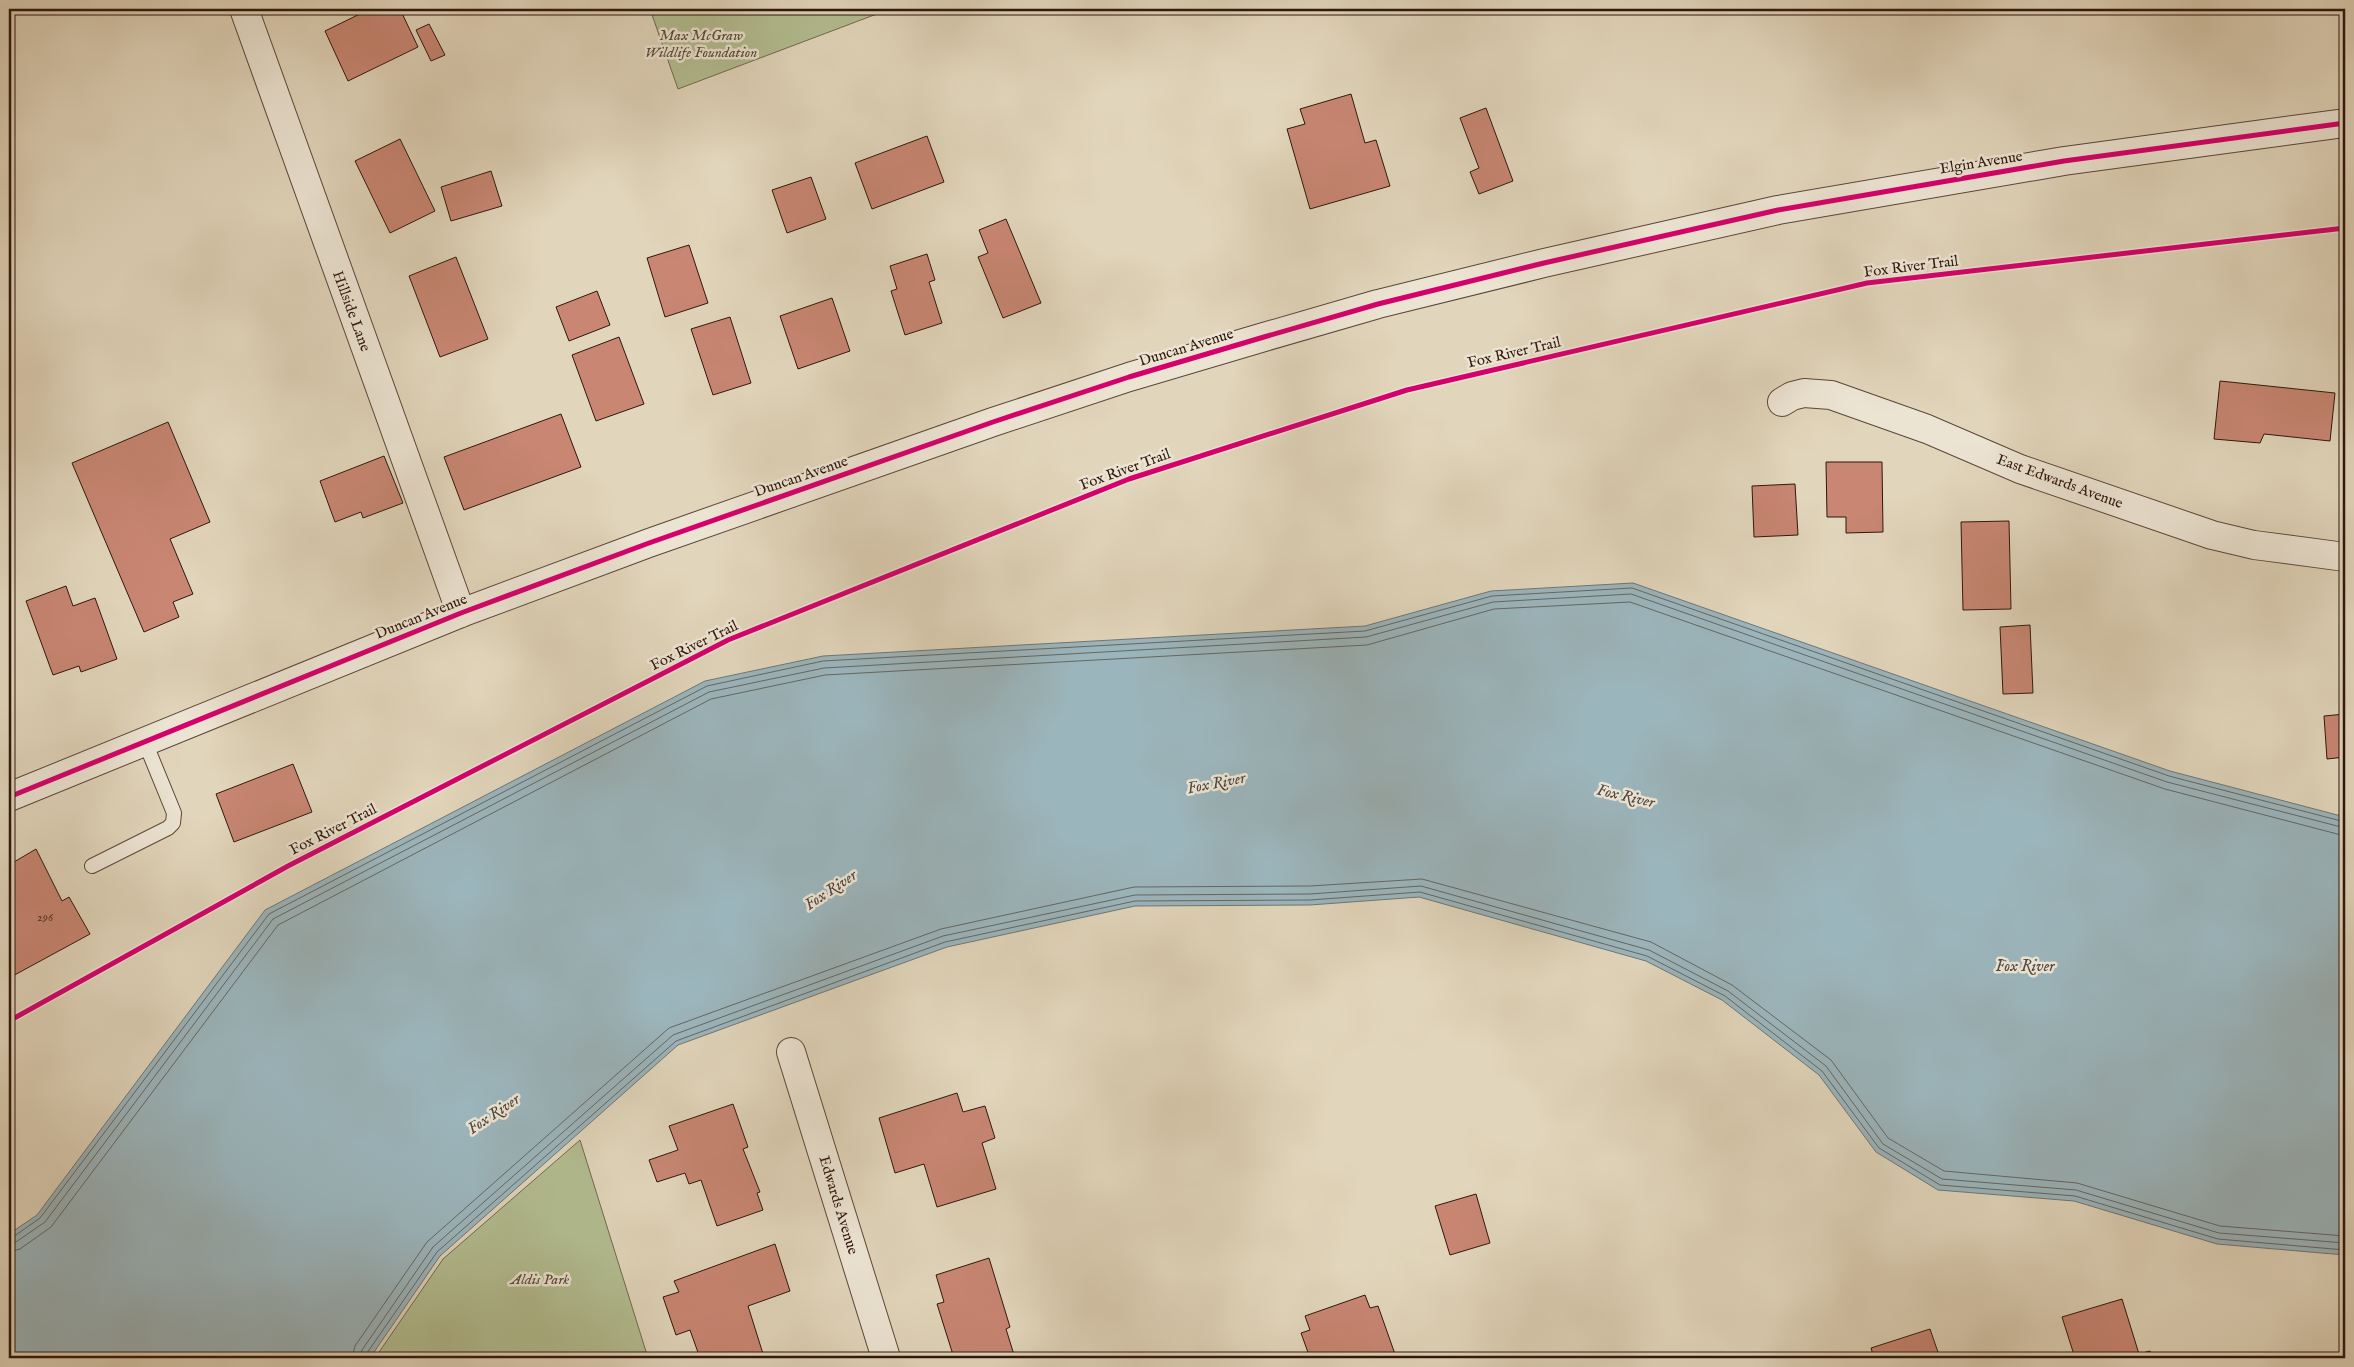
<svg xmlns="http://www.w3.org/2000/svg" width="2354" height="1367" font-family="'IM FELL English',serif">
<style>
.green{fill:#b2bd91;stroke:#706a4e}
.water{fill:#9bb5bc;stroke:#707676}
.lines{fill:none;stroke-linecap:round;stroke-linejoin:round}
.shore{stroke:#656664;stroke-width:1}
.building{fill:#c88673;stroke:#2f170c}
.service-casing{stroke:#5c4638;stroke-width:16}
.minor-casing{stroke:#5c4638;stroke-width:30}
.tertiary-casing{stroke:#5c4638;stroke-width:30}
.service{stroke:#ece4d3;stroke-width:14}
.minor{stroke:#ece4d3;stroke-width:28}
.tertiary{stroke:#ece4d3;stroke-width:28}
.cycleway-casing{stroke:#ece4d3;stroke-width:8}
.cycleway{stroke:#d6006c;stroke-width:5}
.labels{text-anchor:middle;stroke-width:5;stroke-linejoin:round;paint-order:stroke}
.number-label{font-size:12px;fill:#553326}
.park-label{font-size:15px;font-style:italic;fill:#564934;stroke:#ece4d3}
.street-label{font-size:15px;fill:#2f170c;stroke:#ece4d3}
.water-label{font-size:16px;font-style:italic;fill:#4f4641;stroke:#ece4d3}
</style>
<rect width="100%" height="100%" fill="#e1d5bb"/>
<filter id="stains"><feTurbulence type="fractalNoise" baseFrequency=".004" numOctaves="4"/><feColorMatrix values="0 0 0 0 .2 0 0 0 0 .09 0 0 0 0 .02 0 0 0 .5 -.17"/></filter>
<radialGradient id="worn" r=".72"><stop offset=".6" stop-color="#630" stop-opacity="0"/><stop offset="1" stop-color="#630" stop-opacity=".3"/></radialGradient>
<path class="green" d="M650,9h240l-212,80z
M580,1140l68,218h-273l68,-99z"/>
<path class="water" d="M1633,583l537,188 175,46v438l-128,-11 -143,-43 -136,-11 -62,-38 -57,-77 -97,-75 -76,-39 -227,-64 -109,8 -175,1 -188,41 -269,98 -238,211 -70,102h-361v-124l28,-19 228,-305 440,-229 118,-25 542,-30 126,-35z"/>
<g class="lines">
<path class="shore" d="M9,1238l4,-1 27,-19 229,-304 438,-228 116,-25 542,-30 127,-35 140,-8 537,188 176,46
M9,1244l7,-2 29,-20 228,-303 436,-227 115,-24 542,-31 127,-35 138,-8 536,188 178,46
M9,1252l11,-3 31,-22 227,-302 433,-226 114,-24 542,-30 127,-36 136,-7 535,187 180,47
M352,1358l3,-12 72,-104 242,-214 272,-99 193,-42 176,-1 112,-7 229,63 81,43 99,75 57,78 56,33 133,12 143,43 125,10
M360,1358l2,-8 71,-103 240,-212 270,-99 192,-41 175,-1 111,-8 228,64 79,41 98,75 57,78 59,35 134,11 143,43 126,10
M366,1358l1,-5 70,-101 239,-211 269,-99 190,-41 175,-1 110,-8 227,64 78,40 97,75 57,77 61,37 135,11 143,43 127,11"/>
</g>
<path class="building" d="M370,9h30l18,38 -70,34 -23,-50z
M429,24l16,31 -14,6 -15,-31z
M1351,94l14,49 11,-3 14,46 -80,23 -23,-80 18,-5 -5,-15z
M1486,108l27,73 -34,13 -9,-22 9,-4 -19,-50z
M927,136l17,46 -72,27 -17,-46z
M400,139l35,72 -45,22 -35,-72z
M491,171l11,35 -51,15 -10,-34z
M811,177l15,42 -39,14 -15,-43z
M1006,219l35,84 -38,15 -25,-61 10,-4 -9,-23z
M689,245l19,58 -43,14 -18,-59z
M927,254l8,26 -6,2 13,41 -37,12 -14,-44 6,-2 -7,-23z
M456,257l32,82 -48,18 -31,-81z
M597,291l13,34 -41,16 -13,-34z
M832,298l18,53 -52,18 -18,-53z
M730,317l21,66 -38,12 -22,-66z
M619,337l25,67 -48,17 -24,-66z
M2220,381l115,12 -5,48 -66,-7 -4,9 -46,-4z
M561,414l20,53 -117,43 -20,-53z
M168,422l42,100 -40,17 23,55 -20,8 6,15 -35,15 -72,-169z
M384,456l19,47 -40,15 -2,-6 -26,10 -15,-41z
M1826,462h56l1,70 -37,1v-16h-19z
M1795,484l3,51 -44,2 -2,-51z
M2009,521l2,88 -48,1 -2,-88z
M66,586l7,20 22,-8 22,61 -36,13 -2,-6 -26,9 -27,-74z
M2030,625l3,68 -30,1 -3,-67z
M2342,662h3v46z
M2345,714v43l-18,2 -3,-43z
M293,764l19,48 -78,30 -18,-48z
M36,849l26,52 7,-4 21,37 -81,44v-113z
M957,1093l6,19 22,-6 10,32 -13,5 14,46 -59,18 -13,-43 -29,9 -16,-55z
M733,1104l15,43 -5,2 17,43 -3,1 6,17 -46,16 -16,-46 -12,4 -4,-11 -28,9 -8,-22 29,-10 -9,-24z
M1476,1194l14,49 -40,12 -15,-49z
M775,1244l15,47 -42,15 16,51 -64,1 -10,-28 -14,5 -13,-38 16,-5 -5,-11z
M989,1258l21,69 -4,2 9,29h-61l-17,-54 7,-2 -8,-27z
M1365,1295l5,13 8,-2 18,51 -86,1 -9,-25 9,-3 -5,-14z
M2122,1299l17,55 11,-3 2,7h-77l-13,-41z
M1930,1329l10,29h-66l-3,-10z"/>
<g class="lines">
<g class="service-casing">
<path id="service" d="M92,866l76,-38 5,-5 1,-10 -29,-71"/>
</g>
<g class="minor-casing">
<path id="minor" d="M244,9l217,604
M1782,402l10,-6 12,-3 27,2 96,34 93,40 192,66 42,10 91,12
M791,1052l95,306"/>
</g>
<g class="tertiary-casing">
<path id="tertiary" d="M9,797l452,-184 188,-70 344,-121 136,-45 135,-40 114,-33 166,-41 234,-53 286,-49 281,-38"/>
</g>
<use href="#service" class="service"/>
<use href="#minor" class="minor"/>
<use href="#tertiary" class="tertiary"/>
<g class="cycleway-casing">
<path id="cycleway" d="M9,797l452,-184 188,-70 344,-121 136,-45 135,-40 114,-33 166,-41 234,-53 286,-49 281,-38
M9,1021l279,-155 440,-226 401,-161 278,-89 460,-107 478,-55"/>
</g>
<use href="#cycleway" class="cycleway"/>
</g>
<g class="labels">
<g class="number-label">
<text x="45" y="921">296</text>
</g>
<g class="park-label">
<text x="701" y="40">Max McGraw<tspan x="701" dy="17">Wildlife Foundation</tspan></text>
<text x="540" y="1284">Aldis Park</text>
</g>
<g class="street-label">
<text transform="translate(1981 162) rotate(-9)" y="5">Elgin Avenue</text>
<text transform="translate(1911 266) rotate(-7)" y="5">Fox River Trail</text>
<text transform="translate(352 311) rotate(70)" y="5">Hillside Lane</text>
<text transform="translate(1186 347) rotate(-17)" y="5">Duncan Avenue</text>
<text transform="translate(1514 352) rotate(-13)" y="5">Fox River Trail</text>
<text transform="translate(1125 469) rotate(-20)" y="5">Fox River Trail</text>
<text transform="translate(801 476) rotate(-19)" y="5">Duncan Avenue</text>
<text transform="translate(2060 481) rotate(20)" y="5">East Edwards Avenue</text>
<text transform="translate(421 616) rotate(-22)" y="5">Duncan Avenue</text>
<text transform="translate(694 645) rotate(-26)" y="5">Fox River Trail</text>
<text transform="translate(333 829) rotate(-27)" y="5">Fox River Trail</text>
<text transform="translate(839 1205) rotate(73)" y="5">Edwards Avenue</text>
</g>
<g class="water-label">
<text transform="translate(1216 782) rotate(-11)" y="6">Fox River</text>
<text transform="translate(1626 795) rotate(13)" y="6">Fox River</text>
<text transform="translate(830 889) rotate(-34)" y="6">Fox River</text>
<text x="2025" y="971">Fox River</text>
<text transform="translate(493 1113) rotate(-34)" y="6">Fox River</text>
</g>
</g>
<rect width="2354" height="1367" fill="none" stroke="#e1d5bb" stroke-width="30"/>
<rect x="10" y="10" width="2334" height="1347" fill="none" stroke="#2f170c" stroke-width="2.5"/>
<rect x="15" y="15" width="2324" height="1337" fill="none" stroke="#2f170c"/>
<rect width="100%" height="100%" filter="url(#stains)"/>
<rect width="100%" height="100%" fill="url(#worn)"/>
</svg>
